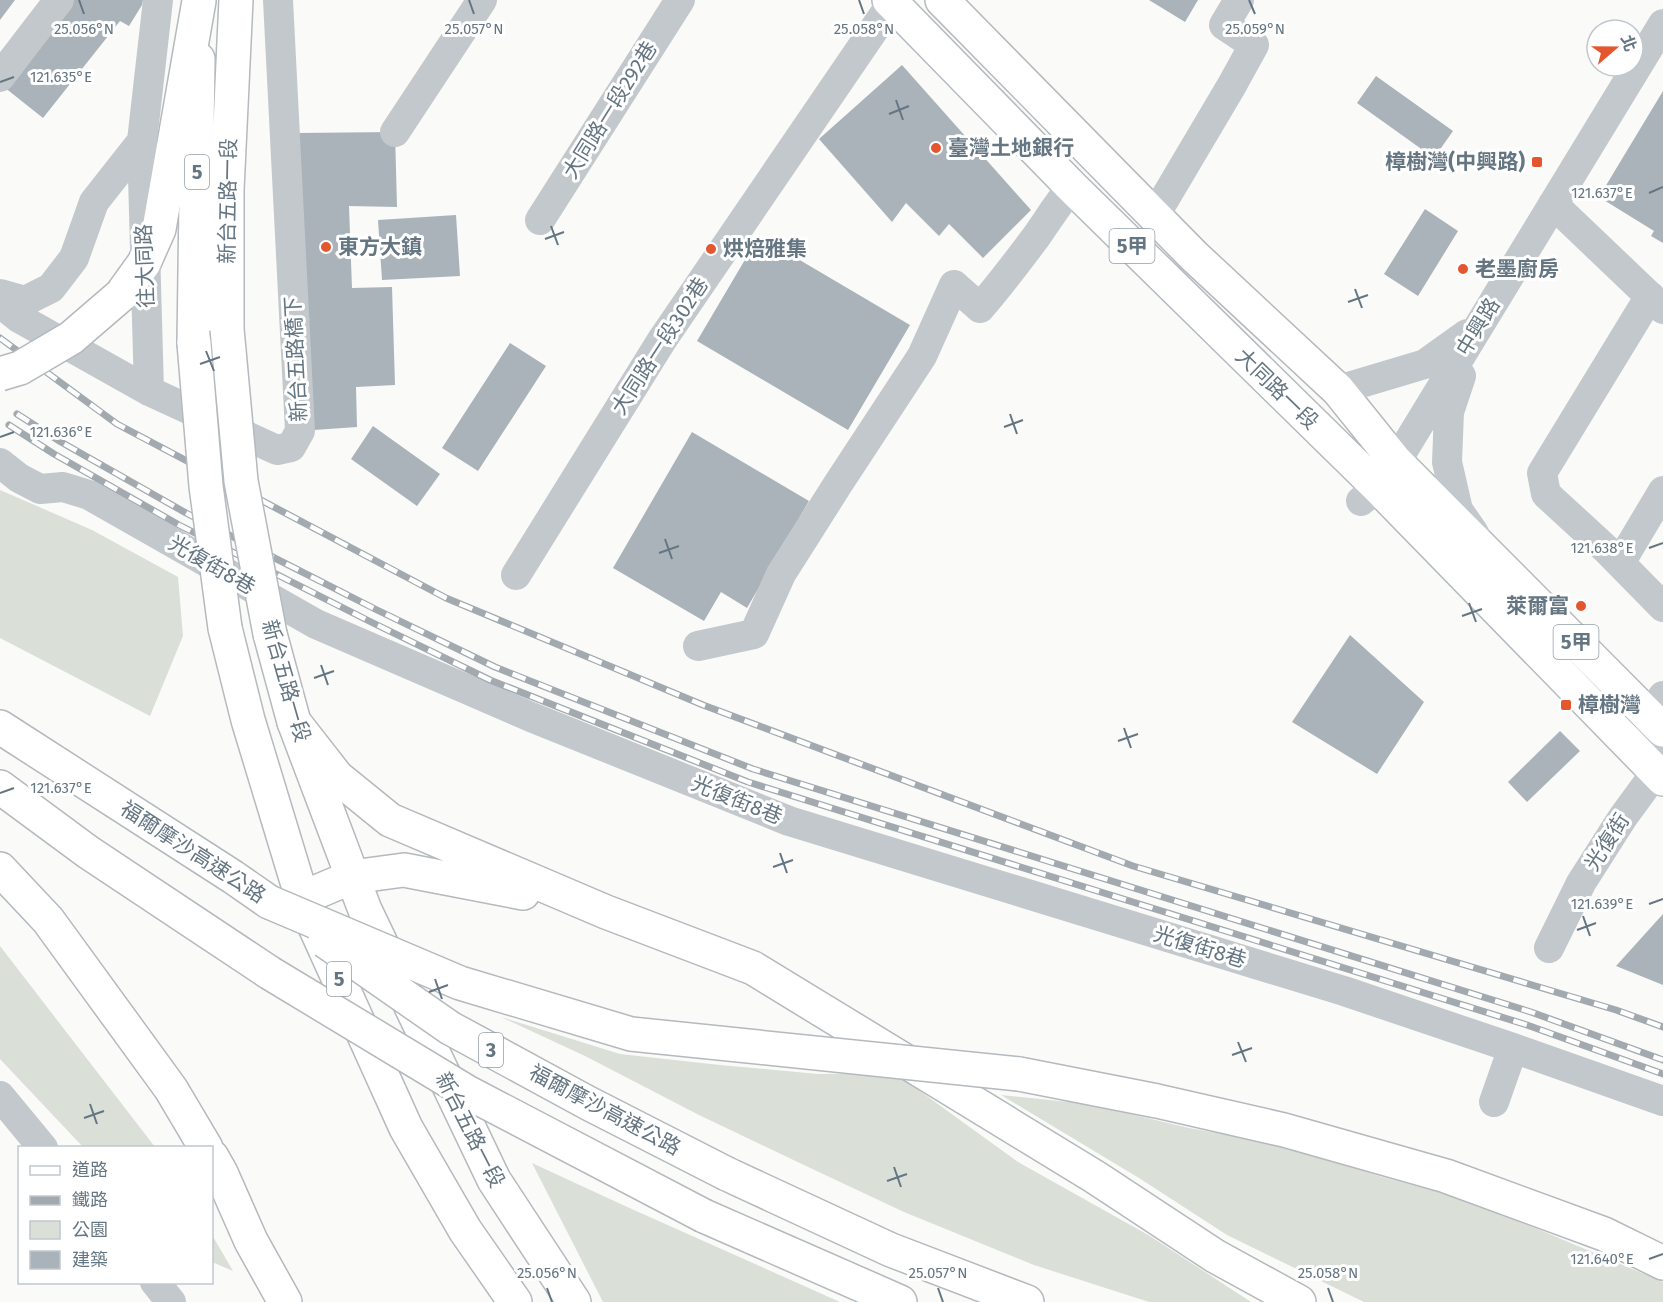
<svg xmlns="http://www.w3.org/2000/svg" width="1663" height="1302" font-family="'Fira Sans','Noto Sans TC',sans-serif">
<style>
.green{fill:#dadfd7}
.building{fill:#aab3b9}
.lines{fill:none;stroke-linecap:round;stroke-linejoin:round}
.major-casing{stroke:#b5babe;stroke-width:36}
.highway-casing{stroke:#b4b9bd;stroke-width:36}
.minor{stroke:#c3c8cc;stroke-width:30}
.major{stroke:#fff;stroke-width:33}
.highway{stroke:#fff;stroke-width:33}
.rail-casing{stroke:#a2aab0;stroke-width:7}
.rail{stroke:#fff;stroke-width:4.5;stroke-dasharray:14;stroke-linecap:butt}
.major-bridge-casing{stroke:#b5babe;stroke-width:36;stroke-linecap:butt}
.highway-bridge-casing{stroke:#b4b9bd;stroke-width:36;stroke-linecap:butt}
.major-bridge{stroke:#fff;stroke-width:33}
.highway-bridge{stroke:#fff;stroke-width:33}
.ticks{fill:none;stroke:#657683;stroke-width:2}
.poi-dot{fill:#e4572e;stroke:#fff;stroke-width:2}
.labels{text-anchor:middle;stroke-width:6;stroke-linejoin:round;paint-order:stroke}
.shield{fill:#fff;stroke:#939fa8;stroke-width:1.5}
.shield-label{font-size:20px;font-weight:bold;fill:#657683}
.street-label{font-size:21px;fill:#657683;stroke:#fff}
.poi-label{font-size:21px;font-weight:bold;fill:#657683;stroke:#fff;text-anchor:start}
.ticks-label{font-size:15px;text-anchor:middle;fill:#657683;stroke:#fff;stroke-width:6;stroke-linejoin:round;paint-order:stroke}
</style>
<rect width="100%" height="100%" fill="#fafaf8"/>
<path class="green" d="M0,490l92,40 86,47 5,59 -33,80 -150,-78z
M0,946l155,201h-72l-83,-88z
M501,1017l119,37 100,11 98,9 77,-1 123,89 132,74 101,66h-102l-115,-37 -130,-53 -98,-46 -107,-51 -114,-59z
M1001,1095l87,9 101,24 89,16 101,32 95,26 189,80v20h-299l-137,-67 -88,-57z
M532,1163l93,43 215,96h-237z
M212,1235l21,36 -21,-9z"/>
<path class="building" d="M0,0h15l-15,20z
M73,0h70l-1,5 -13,21 -9,-5 -77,97 -39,-31z
M1149,0h49l-13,22z
M902,65l129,145 -48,48 -34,-34 -10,12 -33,-33 -14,19 -73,-83z
M1376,76l77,55 -19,27 -77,-55z
M1663,91v152l-12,-7 3,-5 -55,-34z
M395,132l2,75 -48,-1 3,82 40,-1 3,98 -39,2 1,40 -43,3 -18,-297z
M1425,209l33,22 -40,65 -34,-22z
M456,215l4,61 -78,4 -4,-60z
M759,236l151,89 -62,105 -151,-89z
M510,343l36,23 -68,105 -36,-23z
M373,426l67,48 -23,32 -66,-47z
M692,432l117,69 -62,107 -26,-16 -17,29 -91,-53z
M1350,635l74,67 -47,72 -85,-52z
M1560,731l20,20 -53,51 -19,-20z
M1663,914v71l-47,-19z"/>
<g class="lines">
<g class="major-casing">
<path id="major" d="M889,0l183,187 306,300 285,292
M942,0l252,256 144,134 58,72 267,268
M227,329v-139l9,-190
M194,343l4,-284
M225,628l23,92 54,178 104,230 59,102 50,72
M270,634l24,88 71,188 129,270 80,122"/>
</g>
<g class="highway-casing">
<path id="highway" d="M121,295l23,-32 15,-34 40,-228
M294,722l43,55 53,43 216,92 147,56 342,209 120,79 84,46
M0,727l233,150 36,25
M0,787l88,65 182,121
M0,869l48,51 123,169 35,59
M302,898l50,-21 52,-7 119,23
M1019,1074l138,27 127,29 162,46 158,58 59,29
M212,1157l9,16 30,68 34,61
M727,1174l164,76 136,52
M704,1216l196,86"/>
</g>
<path class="minor" d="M0,77l59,-77
M395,132l87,-132
M1553,204l110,105
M1155,215l77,-130 22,-40 -30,-20 15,-25
M540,220l140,-220
M0,294l25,7 26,-13 23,-30 20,-56 48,-61
M1650,296l-108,177 4,21 61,56 56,57
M0,303l19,15 130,73 128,59 14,-3 9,-16 -22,-431
M1461,376l-12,36 -2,50 11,48 16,23
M1338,390l87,-26 42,-30
M149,391l-7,-250 16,-141
M0,463l19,15 21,11 23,-2 26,8 227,129 215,93 258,104 555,170 169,57 150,53
M1361,501l17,-14 18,-25 267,-438
M1620,563l43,-72
M516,575l146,-235 230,-337
M698,646l56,-12 27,-60 57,-90 84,-128 32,-71 26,23c20,-23 38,-47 56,-71 12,-17 22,-34 36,-50
M1549,948l32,-65 42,-66 33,-45 -6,-56 13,-20
M0,1096l43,52
M1494,1102l19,-54
M155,1282l16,20"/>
<use href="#major" class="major"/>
<use href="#highway" class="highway"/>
<g class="rail-casing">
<path id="rail" d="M0,338l117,86 329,174 257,107 430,161 483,144 47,17
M17,414l44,28 125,71 191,97 118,57 258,102 778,243 132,48
M9,425l45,29 125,71 192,97 119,58 258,102 779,243 136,49"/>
</g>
<use href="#rail" class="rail"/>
<g class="major-bridge-casing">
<path id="major-bridge" d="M227,329l14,152 29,153
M194,343l12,143 19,142"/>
</g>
<g class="highway-bridge-casing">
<path id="highway-bridge" d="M0,374l20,-6 51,-30 50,-43
M269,902l191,81 171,51 388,40
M325,941l125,87 138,75 139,71
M270,973l197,119 237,124"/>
</g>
<use href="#major-bridge" class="major-bridge"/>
<use href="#highway-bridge" class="highway-bridge"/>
</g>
<path class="ticks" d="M79,0l5,14M469,0l5,14M859,0l5,14M1249,0l6,14M0,82l14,-5M896,100l7,20M889,114l20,-8M1649,193l14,-6M551,226l7,19M545,239l19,-7M1355,289l7,19M1348,302l20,-7M206,351l8,20M200,364l20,-7M1010,414l7,20M1004,427l19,-7M0,437l14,-5M665,539l7,20M1649,548l14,-5M659,553l20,-7M1469,603l7,19M1462,616l20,-7M321,665l7,20M314,678l20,-7M1124,728l7,20M1118,741l20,-7M0,793l14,-5M780,853l7,20M773,867l20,-7M1649,904l14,-5M1583,916l7,20M1577,930l19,-7M435,979l7,20M429,992l19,-7M1238,1042l8,20M1232,1055l20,-7M90,1104l7,20M84,1118l20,-7M894,1167l7,20M887,1181l20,-7M1649,1259l14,-5M547,1288l5,14M938,1288l5,14M1328,1288l5,14"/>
<g class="poi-dot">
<circle cx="936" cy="148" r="6"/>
<rect x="1531" y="156" width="12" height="12" rx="3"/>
<circle cx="326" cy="247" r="6"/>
<circle cx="711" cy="249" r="6"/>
<circle cx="1463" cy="269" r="6"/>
<circle cx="1581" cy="606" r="6"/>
<rect x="1560" y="699" width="12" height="12" rx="3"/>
</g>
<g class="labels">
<g class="shield">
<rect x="185" y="155" width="24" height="34" rx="4.5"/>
<rect x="1109.5" y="229" width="45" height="34" rx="4.5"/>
<rect x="1553.5" y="625" width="45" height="34" rx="4.5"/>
<rect x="327" y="962" width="24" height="34" rx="4.5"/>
<rect x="479" y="1033" width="24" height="34" rx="4.5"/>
</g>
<g class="shield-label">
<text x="197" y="179">5</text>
<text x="1132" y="253">5甲</text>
<text x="1576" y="649">5甲</text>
<text x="339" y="986">5</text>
<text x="491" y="1057">3</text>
</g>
<g class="street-label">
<text transform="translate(610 110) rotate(-58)" y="7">大同路一段292巷</text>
<text transform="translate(228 201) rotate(-89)" y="7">新台五路一段</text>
<text transform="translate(145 266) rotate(-92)" y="7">往大同路</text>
<text transform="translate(1478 327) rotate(-59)" y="7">中興路</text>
<text transform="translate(660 346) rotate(-57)" y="7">大同路一段302巷</text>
<text transform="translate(296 359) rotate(-93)" y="7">新台五路橋下</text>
<text transform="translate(1277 389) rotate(44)" y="7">大同路一段</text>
<text transform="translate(212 565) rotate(30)" y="7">光復街8巷</text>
<text transform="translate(286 681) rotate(74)" y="7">新台五路一段</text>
<text transform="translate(737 800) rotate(22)" y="7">光復街8巷</text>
<text transform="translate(1607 842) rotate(-57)" y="7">光復街</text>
<text transform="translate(193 852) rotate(33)" y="7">福爾摩沙高速公路</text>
<text transform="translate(1200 947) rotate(17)" y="7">光復街8巷</text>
<text transform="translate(605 1110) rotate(28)" y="7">福爾摩沙高速公路</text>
<text transform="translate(470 1130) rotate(63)" y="7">新台五路一段</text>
</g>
<g class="poi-label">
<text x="948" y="155">臺灣土地銀行</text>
<text x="1525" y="169" text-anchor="end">樟樹灣(中興路)</text>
<text x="338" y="254">東方大鎮</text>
<text x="723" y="256">烘焙雅集</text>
<text x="1475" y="276">老墨廚房</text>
<text x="1569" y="613" text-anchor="end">萊爾富</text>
<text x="1578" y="712">樟樹灣</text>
</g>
</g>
<g class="ticks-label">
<text x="1255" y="34">25.059°N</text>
<text x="84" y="34">25.056°N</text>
<text x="474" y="34">25.057°N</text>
<text x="864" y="34">25.058°N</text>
<text x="61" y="82">121.635°E</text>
<text x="1602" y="198">121.637°E</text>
<text x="61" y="437">121.636°E</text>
<text x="1602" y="553">121.638°E</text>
<text x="61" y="793">121.637°E</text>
<text x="1602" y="909">121.639°E</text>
<text x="1602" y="1264">121.640°E</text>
<text x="547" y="1278">25.056°N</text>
<text x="938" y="1278">25.057°N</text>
<text x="1328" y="1278">25.058°N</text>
</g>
<rect x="18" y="1146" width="195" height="138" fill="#ffffff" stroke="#c1c8cd" stroke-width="1.5"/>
<rect x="30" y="1166" width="30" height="9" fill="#ffffff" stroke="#c1c8cd" stroke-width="1.5"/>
<text x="72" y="1176" font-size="18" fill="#657683">道路</text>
<rect x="30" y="1196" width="30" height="9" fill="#a2aab0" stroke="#c1c8cd" stroke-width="1.5"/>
<text x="72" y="1206" font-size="18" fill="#657683">鐵路</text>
<rect x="30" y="1221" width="30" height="18" fill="#dadfd7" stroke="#c1c8cd" stroke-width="1.5"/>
<text x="72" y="1236" font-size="18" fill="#657683">公園</text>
<rect x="30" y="1251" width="30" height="18" fill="#aab3b9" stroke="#c1c8cd" stroke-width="1.5"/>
<text x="72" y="1266" font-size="18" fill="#657683">建築</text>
<g transform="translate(1615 48) rotate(70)"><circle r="28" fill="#ffffff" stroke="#c1c8cd" stroke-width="1.5"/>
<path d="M0-4.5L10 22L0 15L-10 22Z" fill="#e4572e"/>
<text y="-9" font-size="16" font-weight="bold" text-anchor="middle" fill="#657683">北</text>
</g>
</svg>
